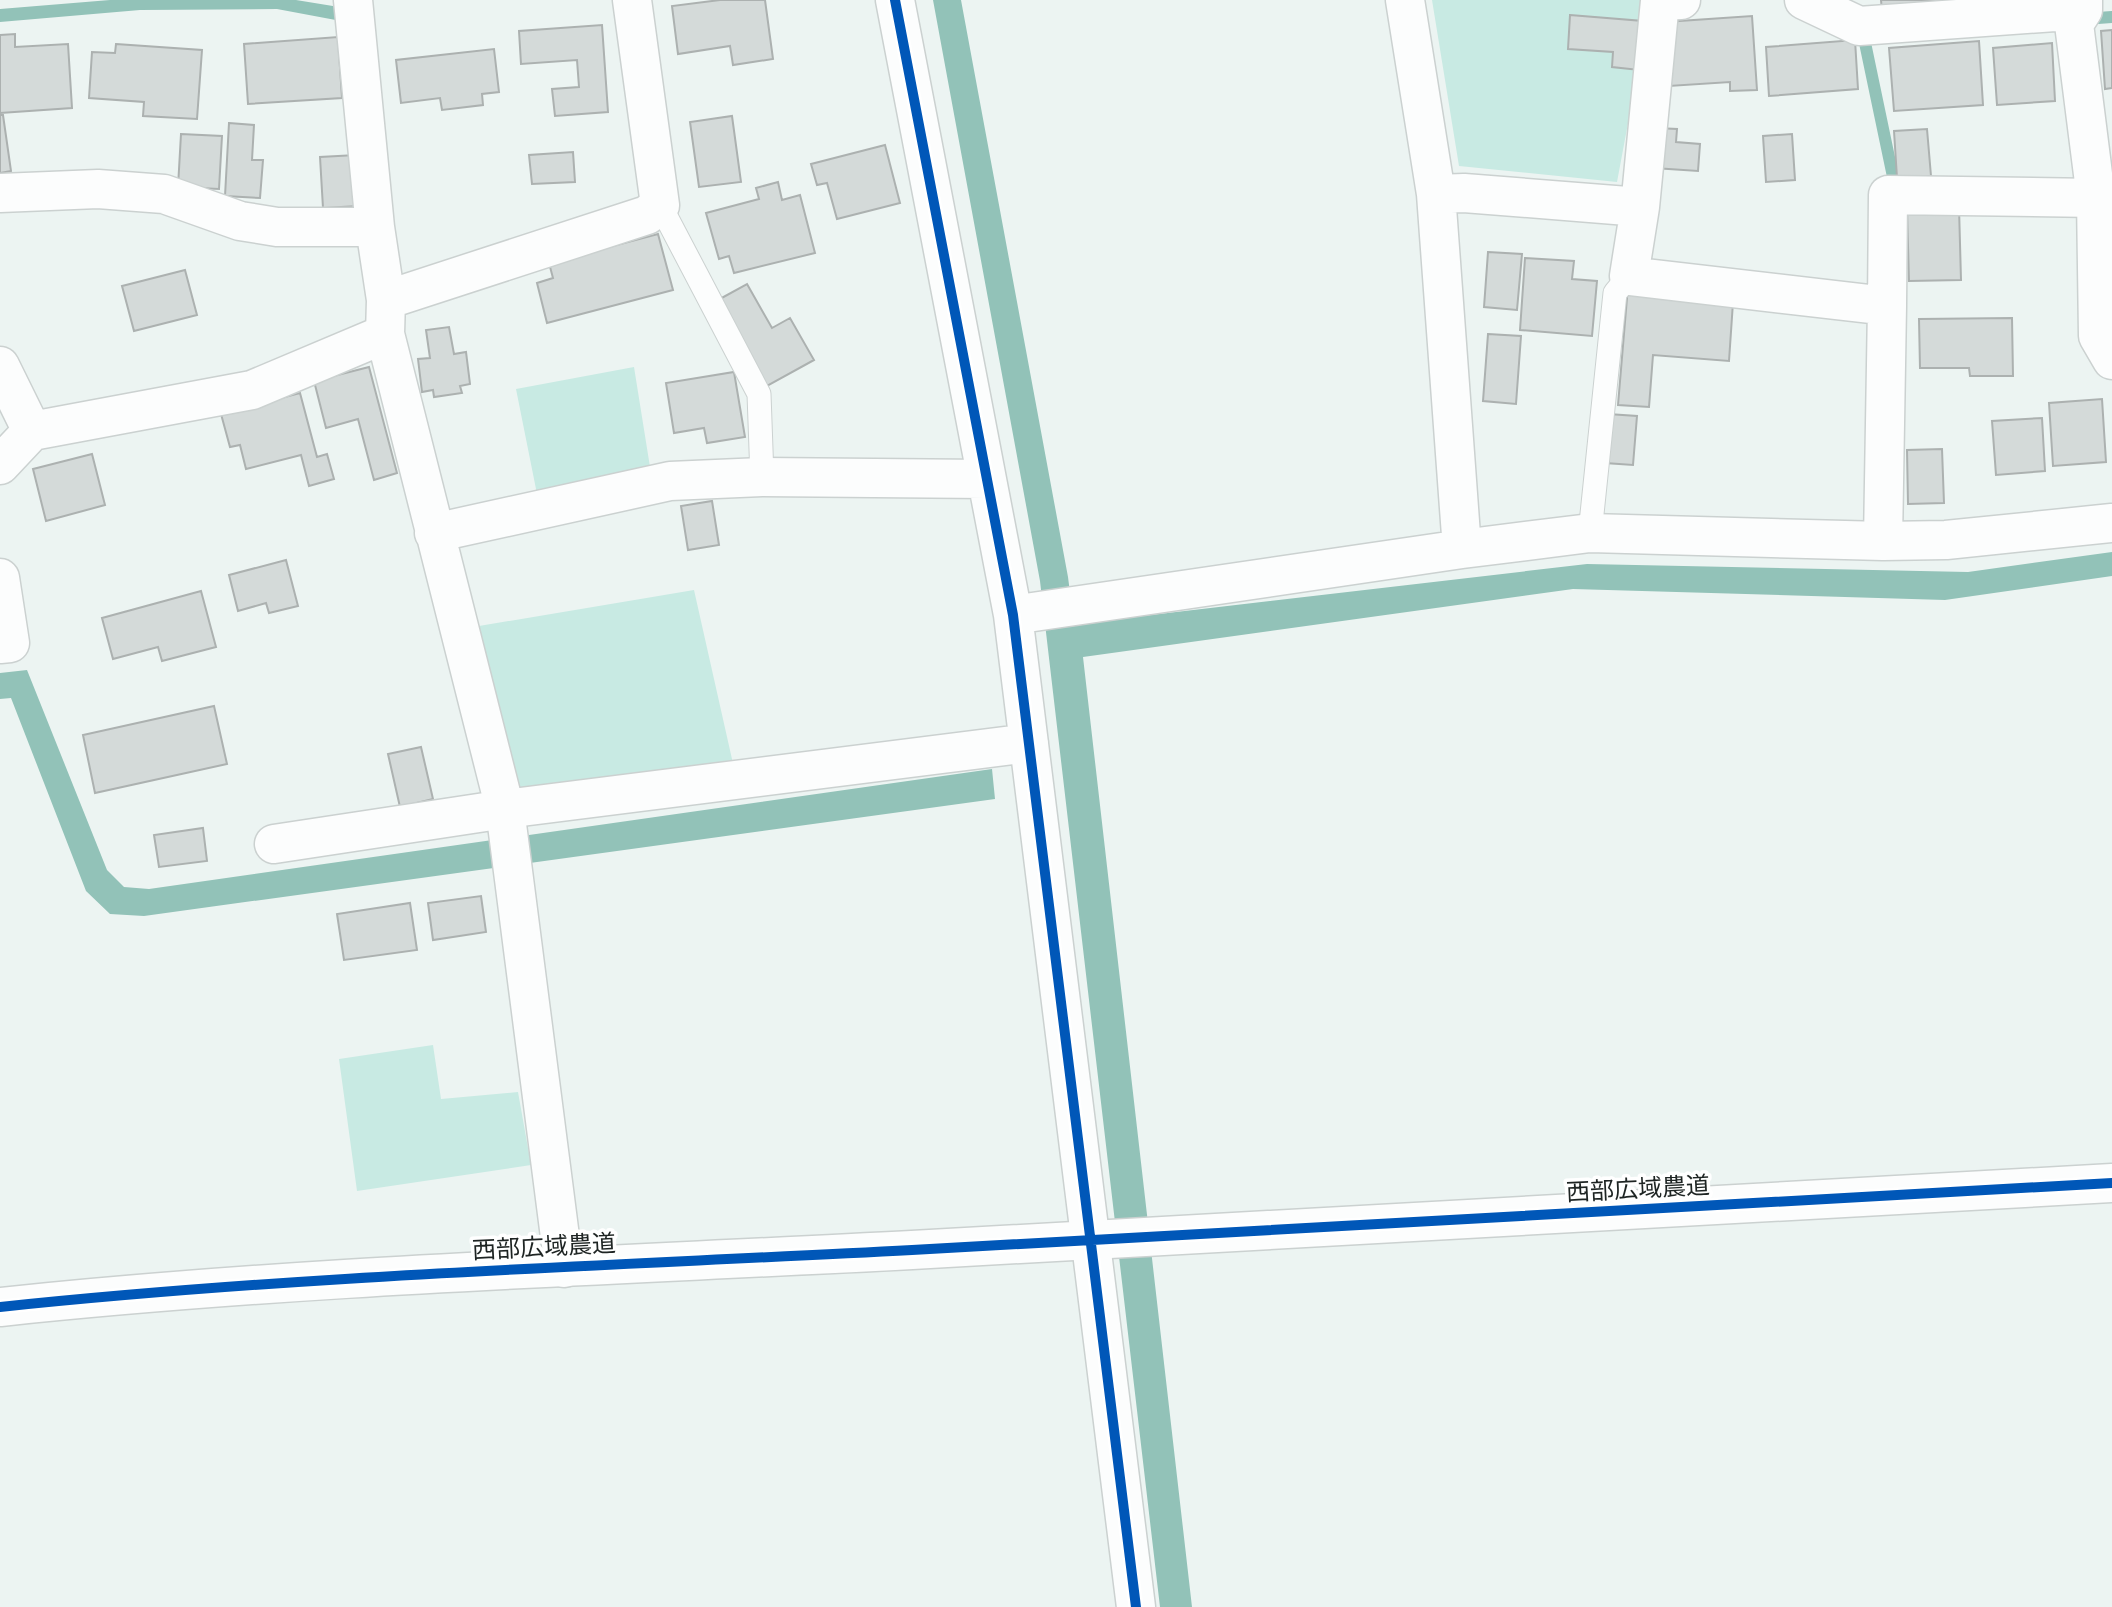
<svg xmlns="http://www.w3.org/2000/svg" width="2112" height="1607" font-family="Figtree,'Noto Sans JP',sans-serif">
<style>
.green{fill:#c8eae3}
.water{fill:#92c2b8}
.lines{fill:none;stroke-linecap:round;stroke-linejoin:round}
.stream{stroke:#92c2b8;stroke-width:12}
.building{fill:#d4dad9;stroke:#acb1b0;stroke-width:2}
.lane-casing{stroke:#cbd1d0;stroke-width:25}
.street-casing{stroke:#cbd1d0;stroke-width:41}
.secondary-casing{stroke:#cbd1d0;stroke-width:41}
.lane{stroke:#fcfdfd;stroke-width:23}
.street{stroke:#fcfdfd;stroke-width:38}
.secondary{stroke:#fcfdfd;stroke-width:38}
.cycleway-casing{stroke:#fff;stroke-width:15}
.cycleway{stroke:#0057b8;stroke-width:10}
.labels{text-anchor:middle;stroke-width:7;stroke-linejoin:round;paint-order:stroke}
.street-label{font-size:24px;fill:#1e2423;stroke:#fff}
</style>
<rect width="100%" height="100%" fill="#ecf4f2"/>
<path class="green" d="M1432,0h219l-34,182 -158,-16z
M634,367l16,100 -112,32 -22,-110z
M694,590l40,178 -220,29 -41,-170z
M433,1045l8,54 77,-7 13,73 -174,26 -18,-132z"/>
<path class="water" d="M110,0h186l43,7 2,14 -64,-12 -137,1 -140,12v-13z
M933,0h28l107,577 6,47 513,-60 381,8 144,-20v24l-167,24 -372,-11 -490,68 109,950h-32l-120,-1026z
M27,670l80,200 17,17 25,2 843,-120 3,30 -851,117 -34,-2 -24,-23 -75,-193 -11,1v-26z"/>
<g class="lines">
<path class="stream" d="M2084,19l28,-2
M1871,37l-7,1 32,153"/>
</g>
<path class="building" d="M720,0h45l8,59 -40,6 -3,-19 -52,8 -6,-48z
M1881,0h83l-82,11z
M1570,15l73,6 -4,49 -27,-3 1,-15 -45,-3z
M1752,16l5,74 -27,1v-9l-61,4 -4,-64z
M602,25l6,87 -53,4 -3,-27 27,-2 -2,-27 -56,4 -2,-33z
M2112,30v58l-7,1 -4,-58z
M15,34v13l53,-3 4,64 -72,5v-78z
M338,37l4,61 -94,6 -4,-60z
M1855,40l3,49 -89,7 -3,-49z
M1979,41l4,64 -89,6 -5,-63z
M2052,43l3,58 -58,4 -4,-57z
M116,44l86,6 -5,69 -54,-3 1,-14 -55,-4 3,-46 23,1z
M494,49l5,43 -17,2 1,11 -41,5 -2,-12 -39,5 -5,-43z
M0,115h3l8,56 -11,2z
M732,116l9,66 -42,5 -9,-65z
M229,123l25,2 -2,35h11l-3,38 -35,-2z
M1657,128l20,1 -1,13 24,2 -2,27 -44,-3z
M1927,129l4,47 -34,2 -3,-47z
M181,134l41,2 -3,53 -41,-2z
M1792,134l3,46 -29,2 -3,-46z
M885,145l15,58 -63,16 -10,-36 -10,2 -6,-21z
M573,152l2,30 -43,2 -3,-29z
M356,155l3,51 -36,2 -3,-51z
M778,182l4,18 18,-5 15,58 -81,20 -5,-17 -10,3 -13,-46 53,-14 -3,-11z
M1959,207l2,73 -52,1 -2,-72z
M658,234l15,56 -126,33 -10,-40 16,-5 -4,-15z
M1488,252l34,2 -5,56 -33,-3z
M1525,258l49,3 -2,18 25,2 -5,55 -72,-6z
M185,270l12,45 -63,16 -12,-45z
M747,284l25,44 18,-10 24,42 -47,26 -49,-86z
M1628,286l105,16 -4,59 -76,-6 -4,52 -31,-2z
M2012,318l1,58h-43l-1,-8h-49l-1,-49z
M449,327l5,27 12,-2 4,32 -10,2 2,7 -28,4 -1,-7 -11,2 -4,-33 12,-1 -4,-28z
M1488,334l33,2 -5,68 -33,-3z
M369,367l28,106 -23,7 -16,-61 -32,9 -12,-47z
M734,372l11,65 -38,6 -3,-15 -30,5 -8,-50z
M300,393l17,64 10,-3 7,25 -25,7 -8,-31 -55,14 -6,-24 -10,2 -9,-33z
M2102,399l4,63 -53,4 -4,-63z
M1608,414l29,2 -4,49 -28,-2z
M2042,418l3,53 -49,4 -4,-54z
M1942,449l2,54 -36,1 -1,-54z
M92,454l13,51 -59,16 -13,-52z
M712,501l7,44 -31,5 -7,-44z
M286,560l12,46 -29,7 -3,-10 -28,8 -9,-36z
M201,591l15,56 -54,14 -4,-14 -45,12 -11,-41z
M214,706l13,58 -132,29 -12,-58z
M421,747l12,52 -33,8 -12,-53z
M203,828l4,33 -48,6 -5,-32z
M481,896l5,36 -53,8 -5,-37z
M410,903l7,47 -73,10 -7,-46z"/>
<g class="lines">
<g class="lane-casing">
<path id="lane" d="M660,205l99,189 3,83
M1590,533l25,-240 14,-17"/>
</g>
<g class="street-casing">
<path id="street" d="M353,0l22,227 11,73 -1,34 120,475 59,459
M895,0l118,615 123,992
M1405,0l31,194 26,355
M1804,0l55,26 224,-16
M2083,0v10l-9,14 22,174 2,138 14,24
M0,193l98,-4 66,5 76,27 37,6h98
M1436,194l28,-1 176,14 20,-206 21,-1
M1640,207l-11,69 258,30 -4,235
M386,300l261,-85 13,-10 -28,-205
M1887,306l1,-111 208,3
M0,366l32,65 -32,34
M32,431l220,-41 133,-56
M434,533l236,-52 92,-4 224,2
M0,578l10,65 -10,1
M1013,615l449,-66 128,-16 293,8 63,-1 166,-17
M274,844l231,-35 524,-66"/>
</g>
<g class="secondary-casing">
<path id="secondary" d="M0,1307c303,-32 608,-41 912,-57 400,-21 800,-44 1200,-67"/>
</g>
<use href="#lane" class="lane"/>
<use href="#street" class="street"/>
<use href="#secondary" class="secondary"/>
<g class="cycleway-casing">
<path id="cycleway" d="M895,0l118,615 123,992
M0,1307c303,-32 608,-41 912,-57 400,-21 800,-44 1200,-67"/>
</g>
<use href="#cycleway" class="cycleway"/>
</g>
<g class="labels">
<g class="street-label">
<text transform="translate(1638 1189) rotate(-3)" y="8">西部広域農道</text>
<text transform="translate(544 1247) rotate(-3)" y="8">西部広域農道</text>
</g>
</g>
</svg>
